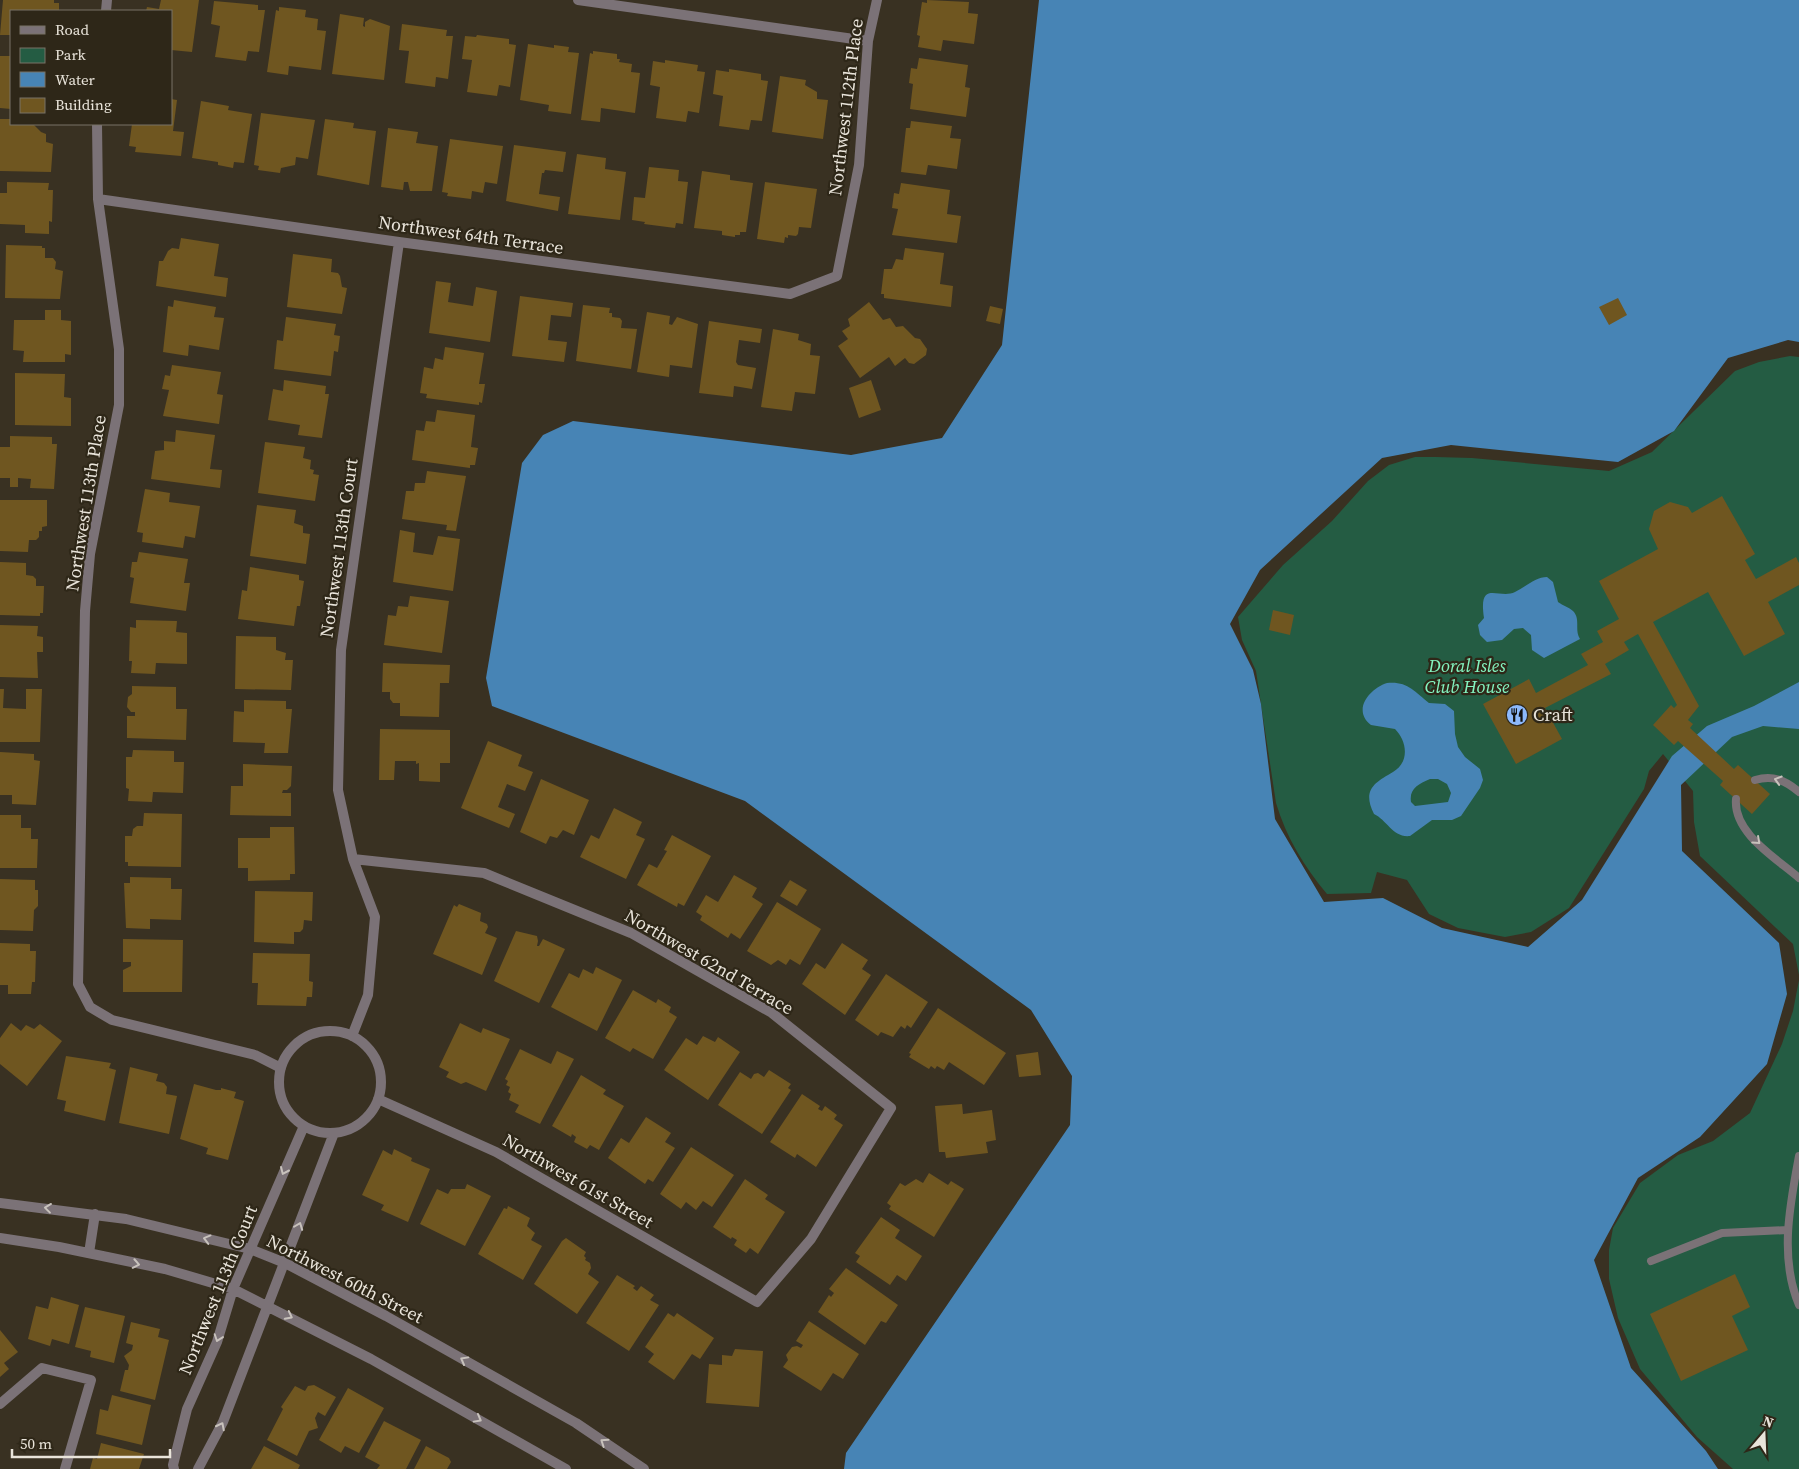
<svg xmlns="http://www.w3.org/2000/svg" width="1799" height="1469" font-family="'Source Serif 4',serif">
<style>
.green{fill:#245c43}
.water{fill:#4784b5;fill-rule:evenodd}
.building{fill:#6f5620}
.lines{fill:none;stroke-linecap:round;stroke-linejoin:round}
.service{stroke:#7b7277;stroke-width:8}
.minor{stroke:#7b7277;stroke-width:10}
.oneway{stroke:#c8c2bc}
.labels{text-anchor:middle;stroke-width:4.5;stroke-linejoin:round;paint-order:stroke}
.street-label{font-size:18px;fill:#e9e4da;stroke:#2e2718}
.park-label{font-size:18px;font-style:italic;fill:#84f4c0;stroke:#2e2718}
.poi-label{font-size:18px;fill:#e9e4da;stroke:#2e2718;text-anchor:start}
</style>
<rect width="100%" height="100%" fill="#393122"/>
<path class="green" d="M1790,356l9,1v618l-6,-31 -93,-88 -6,-34 -1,-31 -30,-37 -14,17 -5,18 -75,119 -38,24 -26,5 -47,-9 -29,-14 -22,-34 -30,-8 -6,21 -44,1c-22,-26 -41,-57 -51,-91l-20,-132 -14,-31 -4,-23 45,-52 49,-44 36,-40 21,-16 26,-8h21l36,1 137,13 43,-19 83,-81 24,-9z
M1799,980v489h-66l-36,-32 -57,-68 -22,-51 -9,-39v-29l4,-22 27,-45 38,-28 35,-14 37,-28 32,-69 11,-33z"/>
<path class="water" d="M1039,0h760v342l-11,-2 -60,18 -54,73 -56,31 -167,-17 -69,13 -122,112 -30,54 23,46 8,34 14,115 49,83 59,-4 59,30 86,19 54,-47 90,-144 35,-30 47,-20 45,-24v47l-36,-3 -31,11 -51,48 1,66 97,92 8,51 -20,70 -67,73 -62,41 -44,82 37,108 75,83 12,18h-874l2,-16 224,-328 2,-49 -41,-66 -286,-209 -253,-95 -6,-28 36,-215 21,-28 30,-14 278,34 91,-17 60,-93z
M1547,577l6,5 5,20c5,4 11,5 15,9 8,8 1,19 7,28l-36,19 -12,-8 -1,-15 -8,-7 -9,1 -12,11 -15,2 -7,-7 -2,-10 6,-7c-6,-40 15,-18 31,-26 10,-5 21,-15 32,-15z
M1387,683c20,-2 27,8 42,20l16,1 9,7 1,23 3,13 7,10 15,12 3,11 -3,8 -19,28 -9,4h-20l-22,16c-17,2 -23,-16 -36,-22 -12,-24 0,-31 19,-42 17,-10 14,-31 2,-43l-24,-4c-19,-15 -2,-36 16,-42zM1430,779h8l9,5 4,9 -3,9 -33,4 -4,-4c-2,-13 7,-18 19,-23z"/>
<path class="building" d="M3,0h51v3h5v8h-48v24h-11z
M161,0h38l-7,52 -21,-2v-39h-25l1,-4 12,2z
M927,0l42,2 -1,11 10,1 -4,30 -31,-4 -2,11 -23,-4 2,-11 -3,-1 5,-33 5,1z
M214,1l44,4v5h7l-6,42 -11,-1 -2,10 -31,-4 5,-31 -9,-2z
M279,7l27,3 -1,7 13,2 -1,11 9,1 -5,39 -32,-4 -1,9 -21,-3 9,-62 3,1z
M340,14l24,4 -1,8 2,1v-5l5,-3 20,7 -6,54 -52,-6z
M402,24l45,6 -1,6h7l-5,43 -12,-2 -1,10 -30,-4 4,-32 -10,-1z
M477,35l32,4v5l7,1 -6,42 -11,-2 -2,11 -30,-4 5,-32 -10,-1 3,-23 11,1z
M528,44l26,4v-3l15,2 -1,5 11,1 -8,61 -23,-3 1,-6 -29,-5z
M593,51l24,3v5h3l-1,3 13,2 -1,8 9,1 -5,40 -34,-5 -1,14 -19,-2 9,-67 3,1z
M0,56h11v53l-11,-1z
M919,58l49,7 -3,22 5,1 -4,29 -56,-8 3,-25 -4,-1 2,-15 6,1z
M665,60l33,5 -1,6 8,1 -6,41 -11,-2 -2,11 -30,-4 4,-31 -10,-2 3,-24 12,2z
M729,69l32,5v6l7,1 -6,40 -11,-1 -2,10 -30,-4 4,-30 -10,-2 3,-24 13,2z
M780,76l26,4 -1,5 12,7v7l11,1 -5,39 -51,-7z
M171,99l6,1 -4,31 11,1 -3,24 -46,-4 1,-5 -7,-1 3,-22h39z
M201,101l28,5 -1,4 24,4 -8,49 -10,-1 -1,6 -15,-3v-3l-26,-4z
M261,113l54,7 -7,39 -12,-2 -1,8 -14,3 -1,5 -22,-3 1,-4 -5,-1z
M0,119h11v5h22l8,8 5,2v8l7,2 -2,28 -51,-1z
M325,119l29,4 -1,5 23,3 -7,54 -52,-10z
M911,121l41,5 -2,12 11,1 -4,30 -29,-4 -2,10 -25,-3 5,-44h4z
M388,128l30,4 -2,11 22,3 -6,45h-22l-2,-9h-4l-1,8 -22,-3z
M450,139l53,7 -6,38 -12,-2 -2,11 -11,-2 -1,8 -24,-3 1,-3 -6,-1z
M514,145l52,7 -3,20 -18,-2 -1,3h-2l-3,21 21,3 -2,14 -52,-10z
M577,154l29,4 -1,11 21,3 -6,48 -52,-6z
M649,167l30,3 -1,11 10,1 -5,42 -7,-1 -1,5 -31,-4 1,-2 -13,-2 2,-23 11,1z
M702,171l28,4v5l23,3 -7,49h-6v3h-5v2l-13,-2v-4l-28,-3z
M7,182l42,1 -1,7h5l-1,32 -3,-1v13l-24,-1v-8l-25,-1v-31h7z
M765,182l52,7 -6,39 -12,-1 -1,7 -2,2 -8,-1v3l-3,-1 -1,6 -27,-4z
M901,183l49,7 -3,24 14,2 -4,27 -65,-8 6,-26 -6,-1 2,-15 5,1z
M181,238l38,6 -5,32 14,2 -2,19 -70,-11 3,-25h4l5,-10 4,-3 7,1z
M6,245l36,1v2h3v10h8l3,4 -1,7 8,2 -3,28 -55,-1z
M905,248l39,5 -4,31 13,2 -2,21 -67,-9v-4h-3l3,-25h8l4,-10 7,1z
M293,254l39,5 -1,13 7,1 2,3 2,11 5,1 -5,26 -55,-7z
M436,281l15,2 -3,19 25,4 3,-19 21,4 -7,51 -61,-9z
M520,296l53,7 -2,14 -20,-2 -3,25 19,2 -3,20 -52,-6z
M1618,298l9,17 -18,10 -10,-18z
M174,300l42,7 -2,10 10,1 -5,32 -30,-5 -1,11 -25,-4 5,-46 5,1z
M869,302l14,18 7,-2 6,9 7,-1 12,12 5,1 7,10 -1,6 -12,9 -5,-1 -4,-5 -10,8 -6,-9 -29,21 -22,-32 10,-7 -6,-8 8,-5 -2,-7z
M583,305l27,3 -1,5h3v4l8,1 2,3 -1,7 16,1 -6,40 -55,-8z
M990,306l13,3 -3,15 -14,-3z
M45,310h16v10l10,1v34l-6,-1v8h-42l1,-11 -11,-1 1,-30h31z
M647,312l23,4 -1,8 3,1 5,-8 21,7 -6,44 -22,-3 -1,12 -32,-5z
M286,317l50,7 -2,11 6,1 -2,16 -4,-1 -3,25 -57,-7 3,-29 6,1z
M709,321l53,8 -2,14 -21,-3 -3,22 2,3 18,3 -4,21 -18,-3 -1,11 -34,-4z
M773,329l26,5 -1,6 13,4 -1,11 10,1 -5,38 -20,-2 -3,19 -31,-4z
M445,347l39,6 -5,31h6l-3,19 -3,-1v3l-53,-7 1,-4 -7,-1 4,-26 9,2 2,-11 8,2z
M172,365l49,7 -4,22 6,1 -4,29 -56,-8 6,-26 -7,-1 3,-14 5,1z
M15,373l50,1 -1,23 7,1v28l-56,-1z
M284,380l42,6 -1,8h4l-7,44 -24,-3 2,-10 -32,-5 5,-31 10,2z
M871,380l10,30 -22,8 -10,-30z
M437,410l38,5 -4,32 7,1 -3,17h-5v3l-58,-8 4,-30 8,1 2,-10 9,1z
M176,430l39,5 -5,34 12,1 -2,18 -69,-9 4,-28 9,-1v-9l11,1z
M10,436l42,1v7h5l-3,45 -24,-1 1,-9 -13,-1v9h-8v-9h-10v-31h10z
M265,442l40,5 -2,11 8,2 -1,9 4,1 -1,4 6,1 -4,26 -57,-8z
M427,471l39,5 -10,55 -10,-1 1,-5 -45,-6 4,-28h8l1,-8h10z
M145,489l25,4 -1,9 31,4 -5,32 -10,-2 -2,12 -41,-6 1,-9 -6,-1z
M1722,496l33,58 -10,6 11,19 40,-22 3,6v22l-31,17 17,32 -41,22 -36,-64 -55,30 46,84 -11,14 5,4 -3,4 44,41 4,-4 32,29 -18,20 -32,-29 3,-4 -45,-40 -4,4 -21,-20 18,-20 3,3 3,-3 -39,-71 -14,8 5,8 -24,14 6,10 -66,34 17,31 -46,25 -33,-60 46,-25 7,14 52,-28 -7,-11 22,-12 -6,-11 22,-12 -20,-38 59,-32 -9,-20 5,-18 16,-9 18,5 4,6z
M0,500h47v26l-5,1v4h-3v6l-3,3h-7l-1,12 -28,-1z
M257,505l39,5 -2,13 9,3v7l7,1 -4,30 -56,-8z
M400,530l15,3 -2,19 20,3 5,-19 22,3 -7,52 -60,-9z
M139,552l49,7 -4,24h6l-4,28 -56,-8 4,-25 -4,-1 2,-15h5z
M0,562l26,1v12l7,1 3,3v7h8l-1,27h-3v3l-40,-1z
M250,567l49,8v5l5,1 -4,25h-3l-3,20 -56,-7 4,-29 5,1z
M410,596l39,5 -7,52 -58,-8 4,-30 8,1 2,-10 10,1z
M1273,610l21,5 -4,20 -21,-5z
M136,620l41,1 -1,11 11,1v31l-31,-1 -1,11 -24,-1 1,-12h-3l1,-34 6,1z
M0,625l38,1 -1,10 6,1v15h-6l1,26 -38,-1z
M236,636l40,1v13l10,3 -1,7h8l-2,30 -56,-1z
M383,663l67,2 -1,18h-9l-1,34 -39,-1v-13h-7l-3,-4v-7h-8z
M132,686l44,1v22h11l-1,31 -59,-2v-22h8v-4h-4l-4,-5 1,-10 4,-3z
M0,689h4l-1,19 23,1v-20h16l-2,53h-40z
M244,700l42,1v8h6l-4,44h-24l1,-10 -32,-1 1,-31 10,1z
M380,729l70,1v33h-10v19l-21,-1v-18l-3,1v-3h-21l-1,19h-15z
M488,741l34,14 -4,11 15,6 -8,19 -18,-7 -9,23 17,7 -6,14 -48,-20z
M133,750l41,1v11h10l-1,31 -30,-1 -1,10 -24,-1 1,-12 -3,-1v-31h6z
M0,752l34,2v6l6,1 -4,44 -24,-1v-9h-12z
M243,764l49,2 -1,20 -4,4h-4l-1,3h9v23l-61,-1 1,-29h12z
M541,779l48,21 -15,35 -11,-5 -6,8 -7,-2 -4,8 -26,-12z
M614,808l28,14 -6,13 9,4 -19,40 -46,-22 11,-22 8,4z
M144,813l38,1 -1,53 -53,-1v-4h-3v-26h7l1,-7 4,-3h6z
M0,815h21v13h10v11h7l-1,29h-37z
M270,827h24l1,47h-5v6l-42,1v-13h-10v-30h32z
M672,835l39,21 -27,50 -6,-3 -1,4 -40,-22 12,-21 8,4 10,-17 -3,-1z
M734,875l23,13 -5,9 11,7 -23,35 -9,-6 -3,5 -28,-18 2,-4 -6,-4 10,-17 12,7z
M130,877l41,1v11h11l-1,31 -31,-1v10l-24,-1 -2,-45h6z
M0,879l35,1v10h3v16l-4,4 -1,21 -33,-1z
M790,880l17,10 -10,16 -17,-10z
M255,891l58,1 -1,29 -8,-1 -1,9 -3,3h-6v12l-40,-2z
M777,902l44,27 -21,36 -10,-6 -4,6 -8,-5 -7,5 -24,-14z
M459,904l22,9 -1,8 7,3 1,3 -3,6 12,5 -15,37 -49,-21 21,-49 3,2z
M516,931l21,5 1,5 -1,5h2l4,-7 22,10 -26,54 -45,-22z
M123,939l60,1 -1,52h-59v-22l8,-4v-4h-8z
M0,943l30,1v7h6l-1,31h-3l-1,12h-23v-9h-8z
M842,943l26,17 -6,9 9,6 -26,40 -43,-31 14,-21 9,6z
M253,953l57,1 -1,27 4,1 -1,15h-5l-1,9 -49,-1 1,-22h-6z
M596,967l26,13 -25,51 -46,-24 18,-34 10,5 4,-9 10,5z
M886,974l42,28 -17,26 -4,-3 -2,4 -4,-3 -8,11 -12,-5 -3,4 -23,-16z
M633,990l23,13 2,-4 13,8 -2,5 8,5 -24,42 -20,-11 -3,4 -25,-14z
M938,1008l68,45 -22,32 -35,-23 -5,8 -7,-4 -2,3 -4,-3 -2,3 -20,-12 2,-3 -2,-1z
M11,1023l10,8 5,-6 8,4 6,-5 22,17 -35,45 -27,-22v-26z
M460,1023l21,10 2,-5 27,11 -24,52 -20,-9 -5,2 -15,-7 3,-5 -10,-5z
M703,1036l12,6 3,-5 22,15 -32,48 -44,-30 22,-32 11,7z
M520,1049l31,15 6,-13 17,8 -34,65 -25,-12 4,-7 -10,-5 2,-6 -3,-2 2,-5 -4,-2 2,-4 -3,-2z
M1038,1052l3,23 -22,2 -3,-22z
M66,1056l45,7 -2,5 7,2 -11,51 -41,-10 2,-10 -9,-2z
M130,1067l28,7 -2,7 8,2 3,4 -1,7 11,2 -8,38 -50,-11z
M769,1070l22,14 -3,4 3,2 -29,44 -44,-29 22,-33 11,7 3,-5 4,-1 6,4z
M581,1075l25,15 -3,4 21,12 -25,44 -9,-5 -3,4 -13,-7 2,-5 -4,-3 -1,3 -19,-11z
M194,1084l22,6h5v-2l15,4 -2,6 10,3 -16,59 -22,-6 2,-6 -28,-9z
M802,1094l18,12 -2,3 4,2 3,-5 12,9 -3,4 9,6 -27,42 -19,-13 -2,4 -25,-16z
M962,1104l1,10 29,-4 4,30 -10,2 2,11 -42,5 -1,-6h-6l-4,-46z
M646,1117l25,16 -6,9 10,6 -22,34 -5,-3 -3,5 -37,-26 13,-20 8,5z
M691,1147l43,28 -22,32 -9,-6 -7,9 -10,-8 -5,7 -21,-15z
M394,1149l18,9 -1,3 19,8 -22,53 -27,-12 3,-5 -22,-10 21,-45 9,5z
M929,1173l19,12 3,-4 13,8 -30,48 -45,-28 2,-3 -4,-3 13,-20 5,3 11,-7 7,4z
M745,1179l23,16 -3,4 20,13 -27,42 -8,-6 -4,5 -12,-8 3,-5 -5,-3 -1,2 -18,-12z
M467,1184l24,12 -26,50 -45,-22 17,-35 11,5 3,-5h14z
M508,1206l22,12 -3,8 8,7 -4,7 11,6 -19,34 -45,-26 26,-46 3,1z
M881,1217l19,13 -5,8 27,18 -16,25 -9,-6 -7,10 -34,-23 4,-6 -5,-3z
M566,1238l20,14 -2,4 2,2 -1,2 5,3 1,5 -3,6 11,8 -22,32 -43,-30 28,-43z
M846,1268l52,37 -12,18 -5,-2 -16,24 -47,-33 11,-17 2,2 3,-4 -5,-4z
M1735,1274l15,33 -18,9 16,34 -67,31 -31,-67z
M617,1275l18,11 -2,2 4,3 4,-5 13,9 -4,5 9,5 -30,46 -43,-28z
M51,1297l28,8 -10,39 -17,-5 -2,7 -22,-7 8,-33 12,3z
M85,1307l40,9 -11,47 -24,-6 1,-6 -16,-4z
M668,1313l6,4 3,-4 37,25 -14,21 -8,-5 -18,26 -26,-18 6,-8 -9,-7z
M809,1321l50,33 -16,25 -10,-6 -12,18 -38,-24 5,-7 -2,-5 6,-8 5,-1 4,2 2,-3 -7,-4z
M131,1322l29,7 -2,8 11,3 -14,60 -35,-9 5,-21h3l1,-5 -5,-9 8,-6 1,-5 -7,-2z
M0,1330l18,22 -14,11 5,6 -9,8z
M735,1349l28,2 -4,56 -53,-4 3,-39 13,1v-10l10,1z
M314,1385l22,12 -11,19 -7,-4 -3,6 3,10 -9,3 -12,25 -30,-16 16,-31 -2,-2 14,-21 10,5 3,-5z
M348,1388l36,20 -25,45 -14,-7 -4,7 -22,-13z
M112,1395l39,10 -9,40 -46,-11 4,-25 8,2z
M384,1421l37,19 -15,29h-29l3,-4 -15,-8z
M101,1443l43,11 -5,15h-49l3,-11 4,1z
M264,1446l36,19 -2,4h-47z
M426,1446l23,12 2,4 -4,7h-33z"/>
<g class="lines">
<path class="service" d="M1755,780c18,-5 30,0 44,12
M1736,799c-3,34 40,59 63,79
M1799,1156c-9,48 -20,102 0,149
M1651,1261l71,-28 66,-3"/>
<path class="minor" d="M578,0l290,41
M106,11l1,-11
M97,124l1,75 21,150v56l-29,149 -5,57 -7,373 12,23 22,13 143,35 26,13
M98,199l301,43 391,52 47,-18 22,-111 9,-124 9,-41
M353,859l131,14 147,60 141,80 119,95 -80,131 -54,63 -261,-150 -118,-53
M279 1082a51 51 0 1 1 102 0a51 51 0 1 1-102 0Z
M352,1036l16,-41 7,-78 -22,-58 -15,-69 3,-140 58,-408
M0,1203l126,16 124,30 35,14 101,53 190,107 68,46
M0,1238l59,9 106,22 68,20 138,70 195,110
M89,1253l6,-39
M0,1404l42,-36 49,12 -26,89
M174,1469l-1,-4 14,-56 30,-67 16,-53 71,-163
M198,1469l25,-47 111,-289"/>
</g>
<defs><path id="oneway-chevron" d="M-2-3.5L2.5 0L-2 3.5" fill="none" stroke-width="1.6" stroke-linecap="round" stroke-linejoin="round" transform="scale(1.25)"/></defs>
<g class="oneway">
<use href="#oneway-chevron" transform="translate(1778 780) rotate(-163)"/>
<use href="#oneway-chevron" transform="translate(1757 841) rotate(42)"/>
<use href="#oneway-chevron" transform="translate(284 1171) rotate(114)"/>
<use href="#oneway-chevron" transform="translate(48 1208) rotate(-173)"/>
<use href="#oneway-chevron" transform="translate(299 1226) rotate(-69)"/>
<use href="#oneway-chevron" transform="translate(207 1239) rotate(-165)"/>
<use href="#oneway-chevron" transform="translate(136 1264) rotate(11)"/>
<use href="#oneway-chevron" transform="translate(289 1316) rotate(27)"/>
<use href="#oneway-chevron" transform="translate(218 1338) rotate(109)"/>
<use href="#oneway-chevron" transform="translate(464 1360) rotate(-151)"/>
<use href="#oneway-chevron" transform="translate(478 1419) rotate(29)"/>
<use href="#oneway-chevron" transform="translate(221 1426) rotate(-63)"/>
<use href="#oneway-chevron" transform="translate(604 1442) rotate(-146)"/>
</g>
<defs>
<g id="restaurant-disc" transform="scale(1.125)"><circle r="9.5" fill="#8cb9fc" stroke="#2e2718"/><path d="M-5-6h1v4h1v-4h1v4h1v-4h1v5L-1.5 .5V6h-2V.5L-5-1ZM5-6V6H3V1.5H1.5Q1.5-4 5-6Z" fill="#111"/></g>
</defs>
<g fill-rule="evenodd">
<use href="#restaurant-disc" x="1517" y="715"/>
</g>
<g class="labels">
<g class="street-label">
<text transform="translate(846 107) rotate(-83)" y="6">Northwest 112th Place</text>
<text transform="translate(471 235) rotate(8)" y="6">Northwest 64th Terrace</text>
<text transform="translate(86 503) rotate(-81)" y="6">Northwest 113th Place</text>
<text transform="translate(339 548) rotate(-82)" y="6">Northwest 113th Court</text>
<text transform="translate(709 962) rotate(30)" y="6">Northwest 62nd Terrace</text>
<text transform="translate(578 1181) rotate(30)" y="6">Northwest 61st Street</text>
<text transform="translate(345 1279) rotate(27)" y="6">Northwest 60th Street</text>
<text transform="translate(218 1290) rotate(-68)" y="6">Northwest 113th Court</text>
</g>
<g class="park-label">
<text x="1467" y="672">Doral Isles<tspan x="1467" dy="21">Club House</tspan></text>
</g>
<g class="poi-label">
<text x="1533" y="721">Craft</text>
</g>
</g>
<rect x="10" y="10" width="162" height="115" fill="#2e2718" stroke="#797366"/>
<rect x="20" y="26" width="25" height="8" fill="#7b7277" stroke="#797366"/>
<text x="55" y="35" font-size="15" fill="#e9e4da">Road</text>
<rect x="20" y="48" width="25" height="15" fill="#245c43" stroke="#797366"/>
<text x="55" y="60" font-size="15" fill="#e9e4da">Park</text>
<rect x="20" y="72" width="25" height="15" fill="#4784b5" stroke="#797366"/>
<text x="55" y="85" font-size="15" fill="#e9e4da">Water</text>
<rect x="20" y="98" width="25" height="15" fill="#6f5620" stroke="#797366"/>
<text x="55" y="110" font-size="15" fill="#e9e4da">Building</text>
<g transform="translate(1764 1434) rotate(19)" stroke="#2e2718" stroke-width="4" paint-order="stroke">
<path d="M0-4L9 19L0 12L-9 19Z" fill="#e9e4da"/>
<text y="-8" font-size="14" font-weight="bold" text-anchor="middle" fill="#e9e4da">N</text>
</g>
<path d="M12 1449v8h158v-8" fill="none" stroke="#e9e4da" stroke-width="2.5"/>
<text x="20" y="1449" font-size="15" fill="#e9e4da" stroke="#2e2718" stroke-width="4" paint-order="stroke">50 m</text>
</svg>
